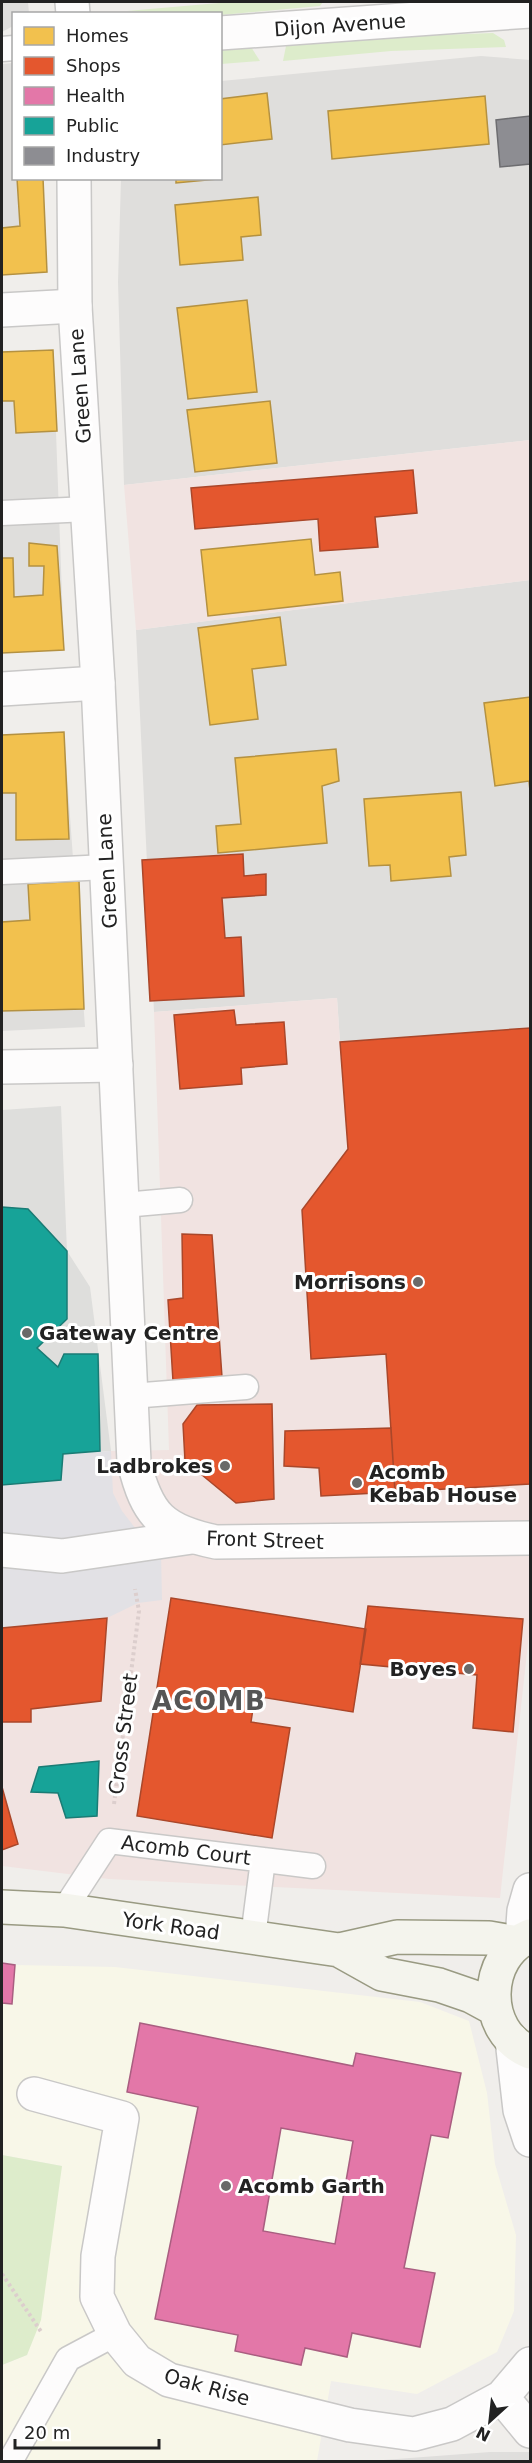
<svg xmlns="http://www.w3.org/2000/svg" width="532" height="2463" font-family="'DejaVu Sans',sans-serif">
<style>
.residential{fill:#dfdedc}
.commercial{fill:#f1e3e1}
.education{fill:#f8f7e8}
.religious{fill:#dededc}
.grass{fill:#ddeccb}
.plaza{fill:#e2e1e5}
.homes{fill:#f2c14e;stroke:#b49141;stroke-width:1.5}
.shops{fill:#e4572e;stroke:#aa472a;stroke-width:1.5}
.health{fill:#e377a8;stroke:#a95e80;stroke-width:1.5;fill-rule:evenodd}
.public{fill:#17a398;stroke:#1a7c75;stroke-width:1.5}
.industry{fill:#8d8d92;stroke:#6d6d70;stroke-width:1.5}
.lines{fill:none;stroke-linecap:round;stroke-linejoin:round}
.service-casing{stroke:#c9c8c7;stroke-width:27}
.pedestrian-casing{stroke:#c9c8c7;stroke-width:36}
.minor-casing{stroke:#c9c8c7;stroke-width:36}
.tertiary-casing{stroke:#c9c8c7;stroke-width:36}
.secondary-casing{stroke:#999a82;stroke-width:36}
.path{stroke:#dccecd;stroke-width:4;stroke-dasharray:3 3;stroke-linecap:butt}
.service{stroke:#fdfcfc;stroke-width:24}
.pedestrian{stroke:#fdfcfc;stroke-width:33}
.minor{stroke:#fdfcfc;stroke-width:33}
.tertiary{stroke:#fdfcfc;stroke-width:33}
.secondary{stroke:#f4f4ed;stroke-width:33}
.poi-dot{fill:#6a6968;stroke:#fff;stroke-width:2}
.labels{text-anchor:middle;stroke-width:6;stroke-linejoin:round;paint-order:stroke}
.street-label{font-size:20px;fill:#222;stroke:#fff}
.poi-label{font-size:20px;font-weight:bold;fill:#222;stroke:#fff;text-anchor:end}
.district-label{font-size:26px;font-weight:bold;letter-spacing:1.5px;fill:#555;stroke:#fff}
</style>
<rect width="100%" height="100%" fill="#f0eeeb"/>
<path class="residential" d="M2,2h26l1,11 -15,1 -1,12 -11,6z
M481,56l49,4v380l-406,45 -6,-203 3,-103 99,-1 1,-97z
M13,63l1,115 27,1 6,93 -45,3v-211z
M53,350l11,300 -62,3v-301z
M530,580v448l-190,14 -3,-44 -183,14 -18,-382z
M64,732l21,295 -83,4v-296z
M490,2452h40v9h-160z"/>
<path class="commercial" d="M530,440v140l-394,50 -12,-145z
M337,998l3,44 190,-14v597l-30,273 -391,-19 -107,-13v-381l58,-5 51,-29 58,-1 -15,-438z"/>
<path class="education" d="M15,1965l100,2 305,35 49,19 18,72 8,71 21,71 -2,76 -17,41 -80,42 -86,-13 -14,80h-315v-96l25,-10 35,-189 -60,-11v-152l10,1z"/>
<path class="religious" d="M61,1106l6,145 23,36 21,164 -48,3 -2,26 -59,5v-375z"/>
<path class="grass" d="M230,2h93l-3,4 -99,9 -94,-4z
M493,33l11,7 2,7 -115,4 -108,10 3,-15 102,-9z
M251,47l9,14 -39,3v-14z
M2,2155l60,11 -21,154 -14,35 -25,10z"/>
<path class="plaza" d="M111,1451l2,42 9,18 17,22 22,20 1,47 -24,3 -31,15 -105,10v-143l58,-5 3,-26z"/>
<path class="homes" d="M267,93l5,46 -52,6v-46z
M485,96l4,48 -157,15 -4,-48z
M17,178h26l4,94 -45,3v-47l18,-2z
M176,178h41v1l-41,4z
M258,197l3,38 -20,2 2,23 -63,5 -5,-60z
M247,300l10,92 -69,7 -11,-91z
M53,350l4,81 -41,2 -2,-32h-12v-49z
M270,401l7,62 -82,9 -8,-62z
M311,539l4,36 25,-3 3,29 -135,15 -7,-66z
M29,543l28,3 7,104 -62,3v-95h11l1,39 29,-2 1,-29h-15z
M280,617l6,48 -34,4 6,50 -48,6 -12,-97z
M530,697v94l-1,-10 -34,5 -11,-83z
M64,732l5,107 -53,1v-47h-14v-58z
M336,749l3,32 -17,5 5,57 -109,10 -2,-27 25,-2 -6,-66z
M461,792l5,63 -17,2 2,19 -60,5 -1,-16 -21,1 -5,-67z
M79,881l5,128 -82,2v-89l28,-2 -2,-36z"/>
<path class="shops" d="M413,470l4,43 -42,4 3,30 -58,4 -2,-32 -123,10 -4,-41z
M243,854l1,22 22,-2v21l-44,3 3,40 16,-1 3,59 -94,5 -8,-141z
M234,1010l2,15 48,-3 3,42 -46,4 1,16 -62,5 -6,-74z
M530,1028v456l-135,8 -9,-138 -75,5 -9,-149 46,-61 -8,-107z
M182,1234l30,1 10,142 -49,4 -5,-81 15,-2z
M272,1404l2,95 -38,4 -51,-42 -2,-37 14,-19z
M391,1428l4,64 -74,4 -2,-28 -35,-2 1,-35z
M171,1598l195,31 -13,83 -98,-16 -4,26 39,6 -18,110 -135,-22z
M368,1606l155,13 -10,113 -40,-4 4,-53 -117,-11z
M107,1618l-6,83 -70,8v13h-29v-94z
M2,1787l16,57 -16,6z"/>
<path class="health" d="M2,1963l13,2 -3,39 -10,-1z
M140,2023l213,43 3,-13 105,20 -13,65 -17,-3 -27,133 31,5 -15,74 -68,-14 -5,24 -42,-9 -4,17 -66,-14 3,-16 -83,-16 43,-212 -71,-15zM281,2128l72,13 -18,103 -72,-13z"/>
<path class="public" d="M2,1207l26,2 39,42v68l-30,29 21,19 6,-13h34l2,97 -37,3 -2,26 -59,5z
M99,1761l-2,55 -31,2 -8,-25 -27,-1 8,-25z"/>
<path class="industry" d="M530,116v48l-30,3 -4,-47z"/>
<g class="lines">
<g class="service-casing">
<path id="service" d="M2,49l12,-1
M2,513l86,-4
M2,872l105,-5
M124,1205l56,-5
M131,1396l115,-9
M64,1910l45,-69 204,25
M253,1937l10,-77
M11,2460l57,-101 47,-25"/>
</g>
<g class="pedestrian-casing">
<path id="pedestrian" d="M2,1550l60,6 130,-19"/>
</g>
<g class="minor-casing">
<path id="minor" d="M220,33l310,-22
M2,310l73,-4
M2,689l96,-6
M2,1067l114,-2
M512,2040l8,70 10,30
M34,2094l88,24 -24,138 -1,41 18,37 22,27 32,19 181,45 64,9 38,-10 50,-27 28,-33
M502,2397l28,34"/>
</g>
<g class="tertiary-casing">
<path id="tertiary" d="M72,2l1,12
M74,178l1,128 23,377 36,779c13,54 29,69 82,80l314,-4
M522,1940l2,-29 6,-21"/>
</g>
<g class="secondary-casing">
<path id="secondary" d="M2,1907l62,3 275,40 43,24 57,11 32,11 24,13
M530,1936c-47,20 -49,96 0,116
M339,1950l58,-13 92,1 29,5"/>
</g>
<path class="path" d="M114,1804l25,-193 -4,-22
M2,2274l40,59"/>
<use href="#service" class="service"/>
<use href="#pedestrian" class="pedestrian"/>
<use href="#minor" class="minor"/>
<use href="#tertiary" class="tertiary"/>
<use href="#secondary" class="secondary"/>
</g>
<g class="poi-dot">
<circle cx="418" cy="1282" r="6"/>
<circle cx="27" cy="1333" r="6"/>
<circle cx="225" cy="1466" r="6"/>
<circle cx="357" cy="1483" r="6"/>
<circle cx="469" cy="1669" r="6"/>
<circle cx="226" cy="2186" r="6"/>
</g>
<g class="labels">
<g class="street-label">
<text transform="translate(340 25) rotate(-4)" y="7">Dijon Avenue</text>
<text transform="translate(80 386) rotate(-94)" y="7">Green Lane</text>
<text transform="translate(107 871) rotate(-93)" y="7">Green Lane</text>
<text transform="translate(265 1540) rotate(2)" y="7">Front Street</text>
<text transform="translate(123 1734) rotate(-83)" y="7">Cross Street</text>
<text transform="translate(186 1850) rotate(7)" y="7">Acomb Court</text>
<text transform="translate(171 1926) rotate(8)" y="7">York Road</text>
<text transform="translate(207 2387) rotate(16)" y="7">Oak Rise</text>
</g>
<g class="poi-label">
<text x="406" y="1289">Morrisons</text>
<text x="39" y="1340" text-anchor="start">Gateway Centre</text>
<text x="213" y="1473">Ladbrokes</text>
<text x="369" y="1479" text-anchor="start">Acomb<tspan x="369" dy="23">Kebab House</tspan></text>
<text x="457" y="1676">Boyes</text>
<text x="238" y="2193" text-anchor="start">Acomb Garth</text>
</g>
<g class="district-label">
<text x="209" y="1710">ACOMB</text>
</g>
</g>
<rect width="532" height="2463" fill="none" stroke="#222222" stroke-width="6"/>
<rect x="12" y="12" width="210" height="168" fill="#ffffff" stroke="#a7a7a7" stroke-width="1.5"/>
<rect x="24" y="27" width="30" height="18" fill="#f2c14e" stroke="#a7a7a7" stroke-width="1.5"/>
<text x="66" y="42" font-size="18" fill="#222222">Homes</text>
<rect x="24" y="57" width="30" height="18" fill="#e4572e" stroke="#a7a7a7" stroke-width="1.5"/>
<text x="66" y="72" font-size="18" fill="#222222">Shops</text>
<rect x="24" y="87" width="30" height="18" fill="#e377a8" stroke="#a7a7a7" stroke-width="1.5"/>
<text x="66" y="102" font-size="18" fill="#222222">Health</text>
<rect x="24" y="117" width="30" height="18" fill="#17a398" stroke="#a7a7a7" stroke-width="1.5"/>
<text x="66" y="132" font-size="18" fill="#222222">Public</text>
<rect x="24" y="147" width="30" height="18" fill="#8d8d92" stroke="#a7a7a7" stroke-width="1.5"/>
<text x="66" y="162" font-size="18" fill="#222222">Industry</text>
<g transform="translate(490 2421) rotate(207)" stroke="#ffffff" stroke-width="4.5" paint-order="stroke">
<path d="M0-4.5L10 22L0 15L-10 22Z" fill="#222222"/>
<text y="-9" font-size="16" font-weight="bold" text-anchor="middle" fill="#222222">N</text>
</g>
<path d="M15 2439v9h144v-9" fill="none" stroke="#222222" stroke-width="3"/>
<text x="24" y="2439" font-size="18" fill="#222222" stroke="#ffffff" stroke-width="4.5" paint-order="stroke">20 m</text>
</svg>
